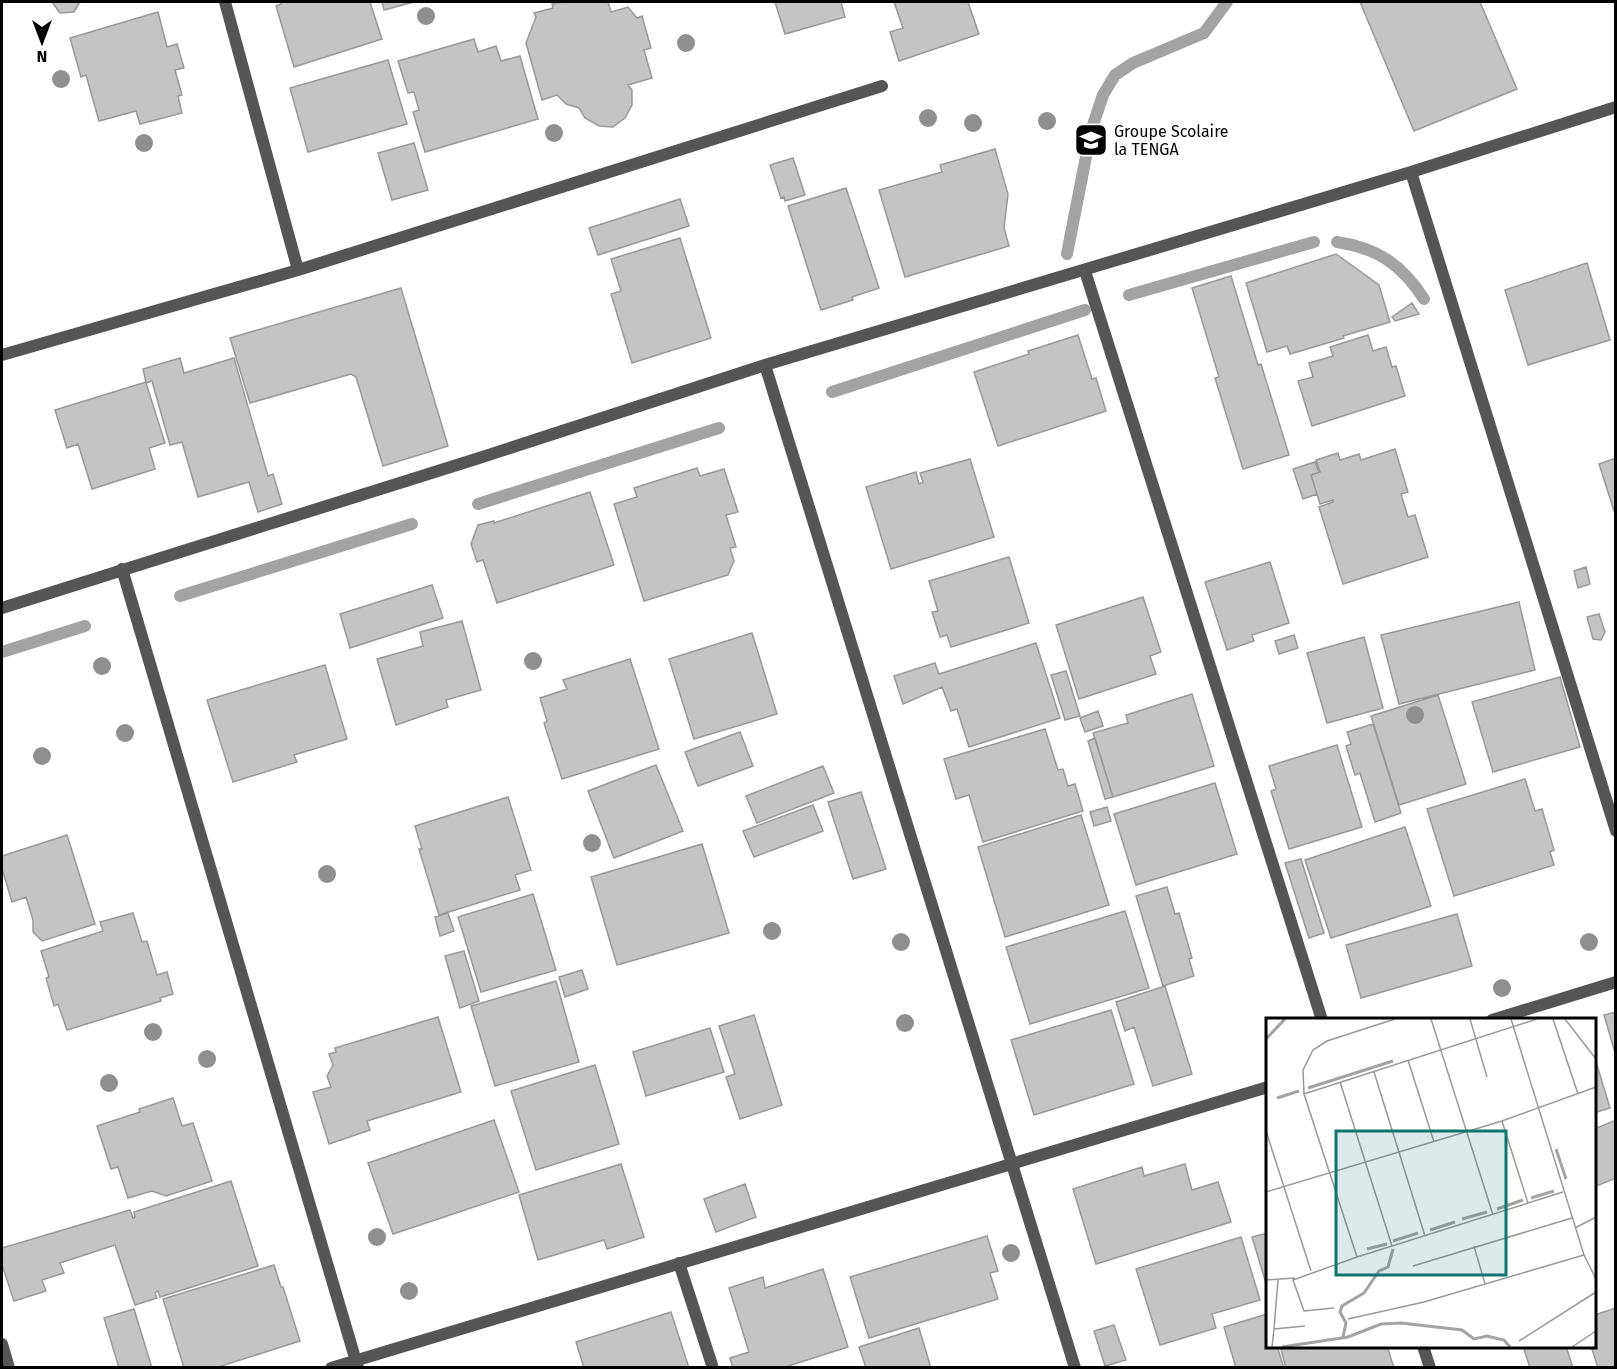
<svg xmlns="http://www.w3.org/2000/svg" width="1617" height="1369" font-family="'Fira Sans',sans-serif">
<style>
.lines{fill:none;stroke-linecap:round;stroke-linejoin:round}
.stream{stroke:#a3a3a3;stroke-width:12}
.building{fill:#c4c4c4;stroke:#999;stroke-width:1.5}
.minor{stroke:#555;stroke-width:12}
.tree{fill:#8f8f8f}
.labels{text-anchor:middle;stroke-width:4.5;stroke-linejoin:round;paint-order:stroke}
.poi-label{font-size:16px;fill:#000;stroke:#fff;text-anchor:start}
.inset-river{fill:none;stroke:#a3a3a3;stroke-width:3}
.inset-road{fill:none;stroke:#999;stroke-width:1.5}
.view{fill:#0f766e;fill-opacity:0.15;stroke:#0f766e;stroke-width:3}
.inset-edge{fill:none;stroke:#000;stroke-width:3}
</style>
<rect width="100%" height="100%" fill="#fff"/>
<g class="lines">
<path class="stream" d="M1337,242c41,6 65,23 87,57
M1067,254l24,-123 12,-36 12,-20 18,-12 71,-30 23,-31
M1129,295l185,-53
M832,392l253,-82
M478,504l241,-76
M180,596l232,-72
M2,652l83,-26"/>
</g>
<path class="building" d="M52,2h28l-6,10 -14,1z
M280,2h90l12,37 -88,28 -18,-61 5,-2z
M382,2h32l-30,8z
M563,2h45l3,10 17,-5 9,11 5,-2 9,32 -7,2 8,28 -24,7 4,5v15l-7,13 -12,9 -14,-1 -14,-8 -6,-10 -13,-4 -9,-9 -15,5 -16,-57 10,-26 -2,-4 19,-5 -1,-4z
M775,2h66l4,15 -60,17z
M894,2h74l11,32 -80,27 -9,-29 13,-4z
M1360,2h120l37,87 -103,42z
M158,12l9,35 10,-3 7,24 -9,2 7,25 -4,1 4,17 -42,11 -4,-13 -37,10 -13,-46 -5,2 -11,-39z
M474,39l4,13 18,-6 5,15 19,-5 18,63 -113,33 -12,-40 6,-2 -5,-18 -6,1 -10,-32z
M388,60l19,64 -99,28 -18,-64z
M414,143l14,47 -36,10 -14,-47z
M995,149l13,45 -4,34 5,18 -104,31 -26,-87 63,-18 -2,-7z
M793,158l12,37 -20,6 -1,-4 -3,1 -11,-33z
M846,188l33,100 -27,9 1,3 -32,10 -33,-104z
M680,199l9,27 -91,29 -9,-27z
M680,238l31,100 -79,25 -21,-69 10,-3 -10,-32z
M1336,254l43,31 11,37 -47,14 1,2 -54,16 -3,-8 -20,6 -21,-69z
M1587,263l23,77 -82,25 -23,-75z
M1231,276l27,89 3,-1 28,91 -46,14 -28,-91 4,-1 -27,-89z
M401,288l47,158 -65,20 -27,-89 -5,-3 -101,29 -20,-65z
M1412,303l7,11 -24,7 -3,-4z
M1078,335l14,44 4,-1 10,33 -108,35 -24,-74 55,-18 -1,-3z
M1368,335l5,16 13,-4 6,20 4,-1 9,30 -93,30 -14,-45 15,-4 -4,-14 24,-7 -3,-9z
M180,358l4,15 50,-15 34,118 5,-2 9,30 -24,8 -9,-30 -51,15 -16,-55 -12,3 -18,-64 -6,2 19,60 -16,5 6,21 -63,20 -14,-45 -11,4 -12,-38 91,-28 -3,-13z
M1395,449l13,43 -7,2 7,23 7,-2 13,42 -85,27 -24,-77 14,-5v-2l-13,4 -9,-29 9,-3 -4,-12 22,-7 2,7 19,-6 2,6z
M1616,458v59l-17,-53z
M970,459l24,78 -103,32 -25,-82 50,-15 3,12 4,-2 -3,-9z
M1315,462l4,10 -8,3 6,19 -14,5 -10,-30z
M697,468l3,8 24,-7 14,43 -12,3 10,32 -6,1 4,13 -6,14 -84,26 -30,-97 23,-7 -3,-9z
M590,492l24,73 -117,38 -14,-43 -6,2 -6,-18 7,-19 16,-4v2z
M1009,557l20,66 -78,24 -4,-12 -7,2 -8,-25 6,-1 -9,-30z
M1270,562l19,61 -37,12 2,6 -27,9 -22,-68z
M1586,567l4,17 -12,4 -4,-17z
M432,585l11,33 -93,30 -10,-34z
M1143,597l18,55 -11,4 6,18 -77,25 -23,-74z
M1519,602l16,68 -136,34 -18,-69z
M1599,614l6,18 -4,8 -8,-1 -6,-22z
M462,621l19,69 -35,10 2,7 -52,18 -19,-66 46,-13 -3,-14z
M752,633l25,81 -83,25 -25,-80z
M1294,635l4,13 -19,6 -4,-13z
M1364,637l19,71 -56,15 -20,-70z
M1036,643l24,75 -91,29 -12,-38 -6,2 -9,-24 -39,17 -9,-28 41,-13 4,11z
M630,659l29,90 -97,30 -18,-56 3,-2 -7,-23 27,-9 -4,-9z
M325,665l22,74 -53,16 3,7 -64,20 -26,-82z
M1066,671l14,45 -15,4 -14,-45z
M1560,677l20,70 -87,25 -21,-70z
M1192,694l22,72 -101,31 -20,-64 35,-10 -2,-8z
M1438,695l28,89 -67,21 -28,-89z
M1098,711l5,15 -18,6 -5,-14z
M1373,724l28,89 -26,9 -15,-49 -5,2 -9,-29 5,-2 -4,-12z
M1045,729l13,41 5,-1 5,17 7,-2 8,27 -100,31 -14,-47 -13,4 -12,-40z
M740,732l13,34 -55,20 -13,-34z
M1095,738l18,59 -8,2 -17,-58z
M1337,745l25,82 -73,22 -18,-58 5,-2 -7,-23z
M656,765l27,66 -69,27 -26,-67z
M823,766l11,27 -77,30 -11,-27z
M1525,779l10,32 7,-2 12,41 -4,2 4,13 -100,31 -27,-87z
M1215,783l22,71 -101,31 -22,-71z
M861,792l25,77 -33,10 -25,-77z
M508,797l23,73 -16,5 5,15 -81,25 -20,-66h3l-7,-23z
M813,805l10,26 -69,26 -11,-26z
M1107,807l4,14 -17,5 -4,-14z
M1081,815l28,90 -104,32 -27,-90z
M1405,827l26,79 -100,32 -26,-78z
M67,835l28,89 -53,17 -9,-9v-12l-7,-23 -14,5 -10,-33v-13z
M702,844l27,89 -112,32 -26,-88z
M1301,859l23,74 -15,5 -24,-75z
M1167,887l8,27 4,-1 13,45 -3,1 5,17 -31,10 -27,-90z
M533,894l23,76 -75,22 -23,-75z
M1125,911l24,77 -119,36 -24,-77z
M133,913l9,29 5,-1 10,34 10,-3 6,22 -13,4 1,3 -94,29 -9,-26 -4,2 -8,-28 3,-1 -8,-26 62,-20 -3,-9z
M448,913l6,18 -14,5 -5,-19z
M1457,914l15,52 -111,32 -15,-53z
M464,951l15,50 -19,7 -15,-52z
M582,970l6,19 -23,8 -6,-20z
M556,981l23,81 -84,24 -24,-80z
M1165,986l27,88 -39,12 -19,-59 -9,4 -9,-29z
M1111,1010l23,74 -100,31 -23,-75z
M1616,1012v44l-12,-41z
M754,1015l28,90 -42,14 -14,-42 9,-3 -16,-48z
M438,1017l23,75 -94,29 3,9 -41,14 -16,-52 18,-5 -4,-11 6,-11 -4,-11 7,-2 -1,-4z
M710,1028l14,44 -78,24 -13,-44z
M1594,1055l16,53 -16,5z
M595,1065l24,79 -83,26 -25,-79z
M173,1098l9,28 11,-3 19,58 -46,15 -14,-5 -24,7 -10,-31 -7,2 -14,-43 43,-14 -1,-3z
M494,1120l25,72 -126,42 -25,-71z
M1616,1120v58l-22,9v-58z
M621,1164l23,73 -37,12 -3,-9 -66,20 -19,-65z
M1185,1164l7,26 26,-8 13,40 -135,42 -23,-75 69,-22 2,9z
M231,1181l27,85 -98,31 -2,-6 -3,2 2,5 -22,7 -20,-60 -55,18 4,10 -22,7 4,11 -32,10 -12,-36v-17l128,-38 3,8 2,-1 -1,-5z
M745,1184l11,33 -40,15 -12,-33z
M1268,1233v57l-16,-53z
M987,1236l11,35 -8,2 8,26 -129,39 -19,-61z
M1241,1237l19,63 -48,14 4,14 -56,17 -24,-76z
M274,1265l7,22h2l17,54 -85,27h-31l-21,-69z
M823,1269l25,78 -66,21h-49l-3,-10 19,-6 -20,-64 34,-11 2,11z
M1616,1308v60h-18l-7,-22h3v-31z
M134,1309l18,59h-33l-15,-50z
M671,1312l18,56h-105l-8,-26z
M1267,1314l1,32h9l7,22h-48l-12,-41z
M1114,1325l12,35 -21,6 -11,-35z
M919,1328l12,40h-65l-7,-21z
M1280,1346h107l7,22h-108z
M1523,1346h43l7,22h-43z"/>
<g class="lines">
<path class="minor" d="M225,2l73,268
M1411,172l205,-65
M1085,271l237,749
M2,355l296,-85 584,-184
M765,365l310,1003
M122,569l236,799
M2,608l474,-149 289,-94 646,-193 205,659
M1492,1020l124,-38
M679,1263l34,105
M2,1344l7,24
M1423,1346l7,22
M331,1368l937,-281"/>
</g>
<g class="tree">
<circle cx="426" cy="16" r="9"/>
<circle cx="686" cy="43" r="9"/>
<circle cx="61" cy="79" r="9"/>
<circle cx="928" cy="118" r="9"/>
<circle cx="1047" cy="121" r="9"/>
<circle cx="973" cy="123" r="9"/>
<circle cx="554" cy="133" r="9"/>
<circle cx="144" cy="143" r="9"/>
<circle cx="533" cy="661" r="9"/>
<circle cx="102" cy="666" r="9"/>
<circle cx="1415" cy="715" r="9"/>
<circle cx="125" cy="733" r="9"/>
<circle cx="42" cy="756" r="9"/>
<circle cx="592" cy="843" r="9"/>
<circle cx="327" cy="874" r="9"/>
<circle cx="772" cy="931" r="9"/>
<circle cx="901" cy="942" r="9"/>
<circle cx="1589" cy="942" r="9"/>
<circle cx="1502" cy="988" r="9"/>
<circle cx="905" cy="1023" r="9"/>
<circle cx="153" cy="1032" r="9"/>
<circle cx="207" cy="1059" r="9"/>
<circle cx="109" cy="1083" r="9"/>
<circle cx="377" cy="1237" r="9"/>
<circle cx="1011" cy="1253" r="9"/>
<circle cx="409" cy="1291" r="9"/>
</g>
<defs>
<g id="school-square" transform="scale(1.725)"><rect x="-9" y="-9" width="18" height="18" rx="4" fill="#000" stroke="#fff"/><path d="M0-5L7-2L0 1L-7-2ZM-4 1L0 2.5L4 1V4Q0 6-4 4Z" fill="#fff"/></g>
</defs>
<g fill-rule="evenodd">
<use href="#school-square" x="1091" y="140"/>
</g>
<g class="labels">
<g class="poi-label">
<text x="1114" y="137">Groupe Scolaire<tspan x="1114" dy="18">la TENGA</tspan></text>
</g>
</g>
<g transform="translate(1266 1018)">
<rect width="330" height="330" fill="#fff"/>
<path class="inset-river" d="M0,21l19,-20M42,70l85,-27M11,80l22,-7M290,131l10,30M265,180l23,-7M231,191l26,-9M196,201l25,-7M164,212l25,-8M127,223l25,-8M101,231l20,-5M77,319l3,-14 -6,-11 2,-6 22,-13 15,-22 9,-4 5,-18M16,329l66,-10 33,-13 20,-1 61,7 12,9 13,-3 17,4 6,7"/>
<path class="inset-road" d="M129,1l-68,22 -14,9 -10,20 1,24 53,163 206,-65M165,1l62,196M204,1l17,58M245,1l73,236 12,24M287,1l25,75M299,1l31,40M142,42l26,82M108,54l51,164M74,64l52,164M38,76l233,-75M236,103l26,82M0,113l45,140M0,174l236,-71 94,-34M309,210l21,-11M208,228l11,38M147,248l159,-48M0,262l29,-2M68,290l-30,3 -11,-31 64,-23M82,301l76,-17 160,-47M8,311l4,-49M253,323l77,-49M6,329l2,-18 31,-3M306,329l24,-16"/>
<path class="view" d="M70,113h170v144h-170z"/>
<rect width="330" height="330" class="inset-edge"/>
</g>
<rect width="1617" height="1369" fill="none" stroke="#000000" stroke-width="6"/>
<g transform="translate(42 42) rotate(180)" stroke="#ffffff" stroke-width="4.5" paint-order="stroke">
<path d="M0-4.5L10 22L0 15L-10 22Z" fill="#000000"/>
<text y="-9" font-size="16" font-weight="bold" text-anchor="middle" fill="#000000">N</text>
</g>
</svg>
